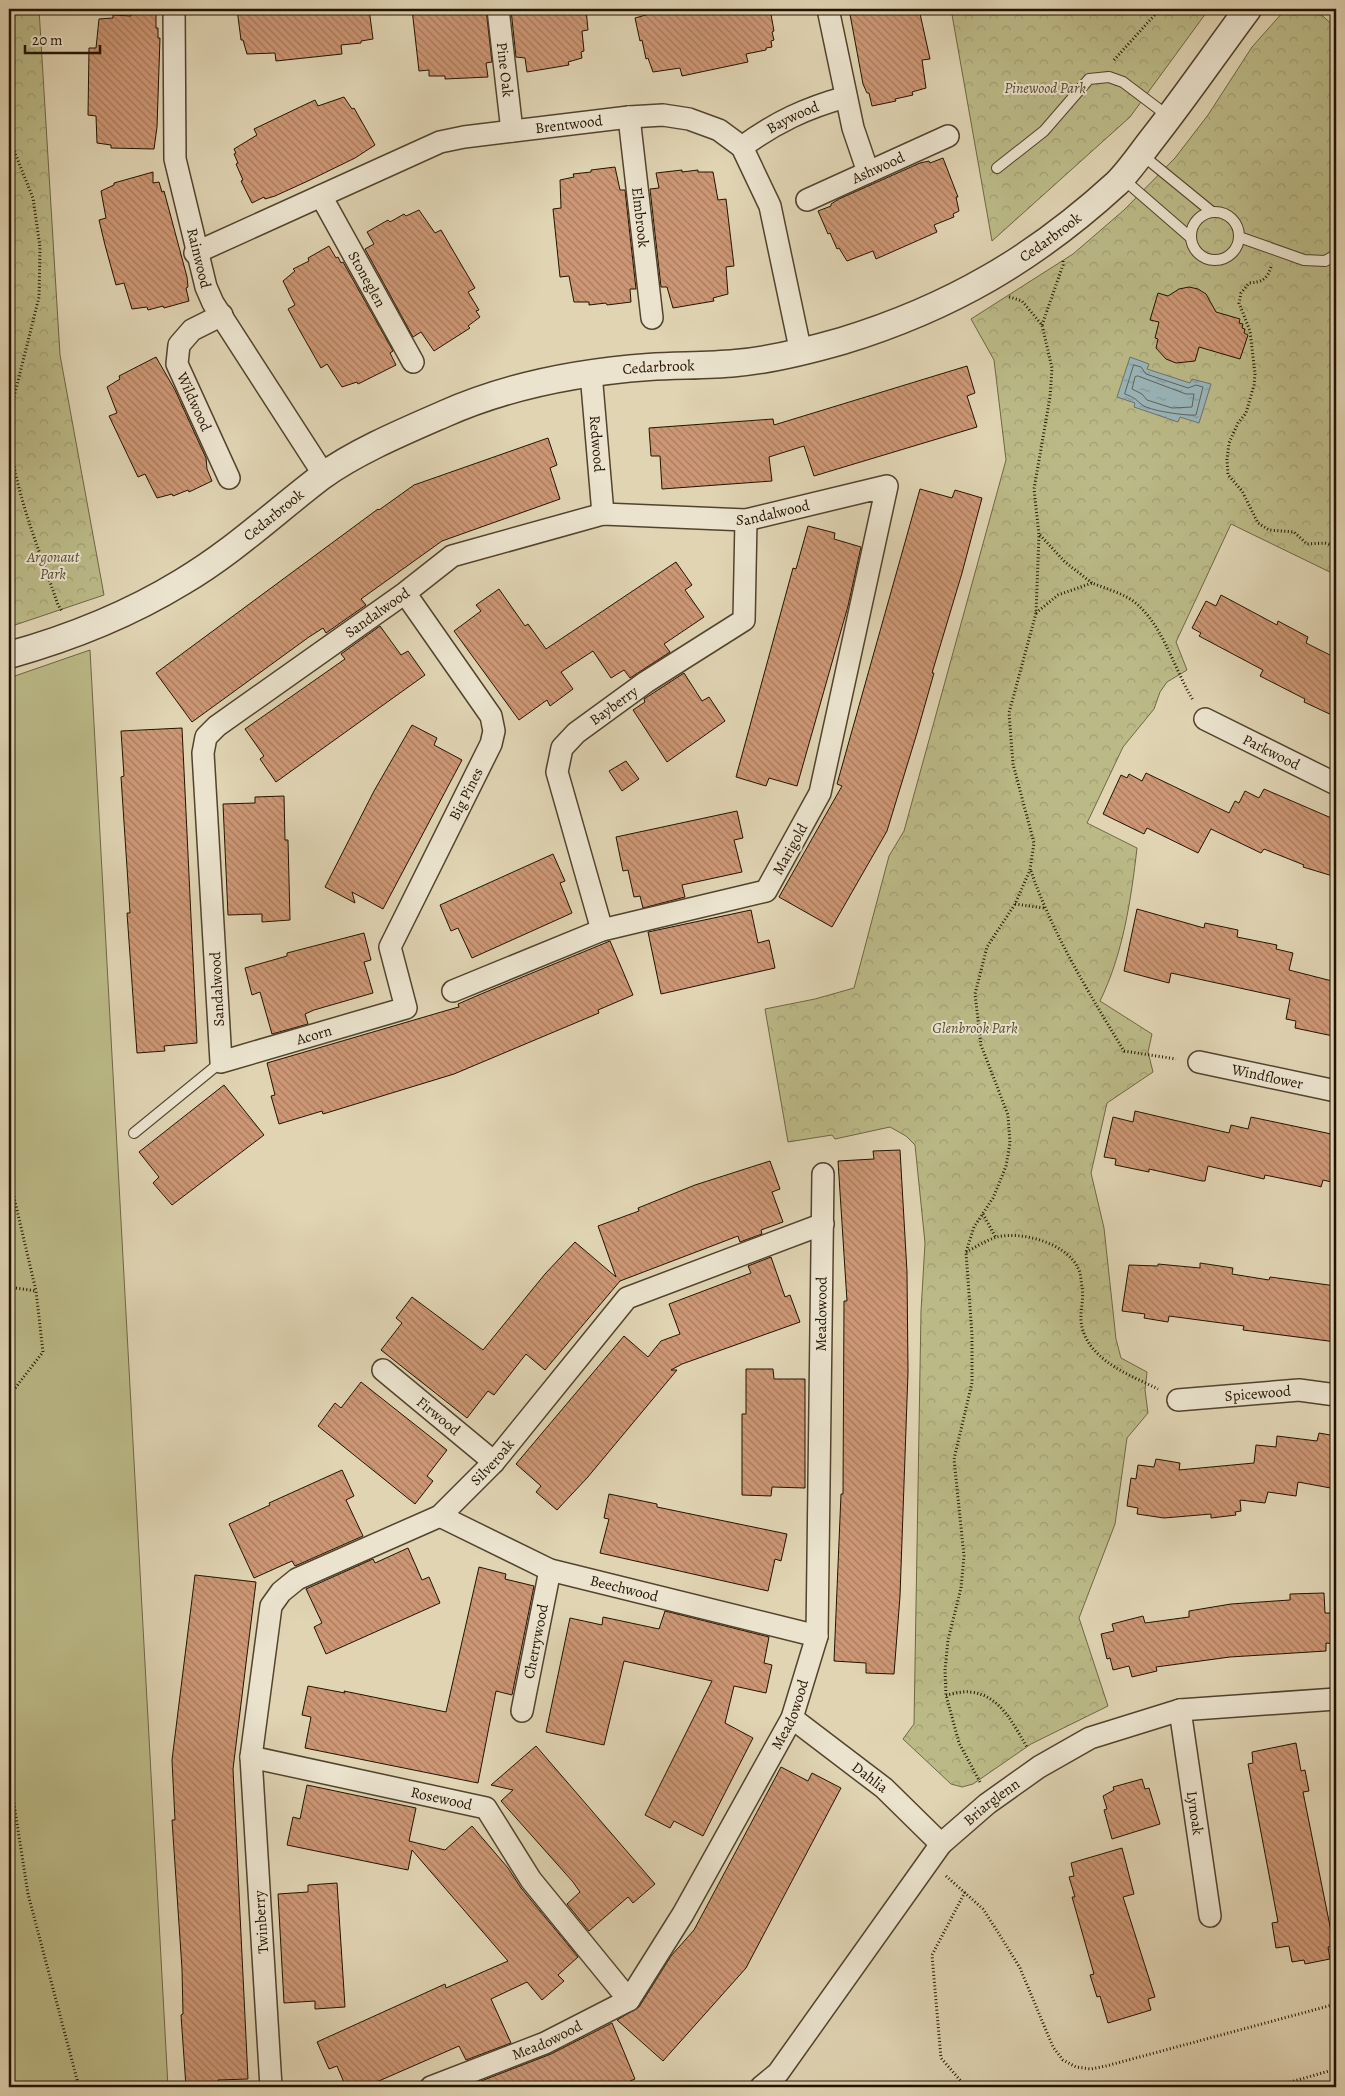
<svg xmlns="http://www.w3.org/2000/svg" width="1345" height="2096" font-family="Alegreya,serif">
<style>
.grass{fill:#bbba87;stroke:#6f6644}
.forest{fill:url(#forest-crowns);stroke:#6f6644}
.water{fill:url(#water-ripples);stroke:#6a746f}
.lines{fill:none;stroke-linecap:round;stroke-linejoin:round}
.shore{stroke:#5e645c;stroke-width:1}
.building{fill:url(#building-back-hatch);stroke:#231300}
.service-casing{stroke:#52432d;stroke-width:12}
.minor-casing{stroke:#52432d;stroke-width:24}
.tertiary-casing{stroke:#52432d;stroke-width:29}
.path{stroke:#231300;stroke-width:3;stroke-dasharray:1 2.5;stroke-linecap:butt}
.service{stroke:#ebe3ce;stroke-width:10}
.minor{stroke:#ebe3ce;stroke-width:21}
.tertiary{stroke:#ebe3ce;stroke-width:26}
.labels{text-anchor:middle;stroke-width:4;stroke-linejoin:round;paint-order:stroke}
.street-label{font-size:15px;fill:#231300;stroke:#ebe3ce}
.park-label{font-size:15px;font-style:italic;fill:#584d2f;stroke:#ebe3ce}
</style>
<defs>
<pattern id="forest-crowns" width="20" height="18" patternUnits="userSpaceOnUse" patternTransform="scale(1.25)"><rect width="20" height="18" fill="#bbba87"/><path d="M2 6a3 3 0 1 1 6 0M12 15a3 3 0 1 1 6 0" fill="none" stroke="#a09f73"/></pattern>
<pattern id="water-ripples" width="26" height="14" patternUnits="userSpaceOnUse" patternTransform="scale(1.25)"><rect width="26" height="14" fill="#9ab5b9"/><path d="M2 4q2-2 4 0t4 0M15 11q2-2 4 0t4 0" fill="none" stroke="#849b9d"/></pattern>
<pattern id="building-back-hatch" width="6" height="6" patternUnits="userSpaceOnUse" patternTransform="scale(1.25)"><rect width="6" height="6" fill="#cd9775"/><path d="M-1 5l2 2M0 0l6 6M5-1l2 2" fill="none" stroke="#a67a5e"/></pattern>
</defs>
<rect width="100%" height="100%" fill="#e0d4b3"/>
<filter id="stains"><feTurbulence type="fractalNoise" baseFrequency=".004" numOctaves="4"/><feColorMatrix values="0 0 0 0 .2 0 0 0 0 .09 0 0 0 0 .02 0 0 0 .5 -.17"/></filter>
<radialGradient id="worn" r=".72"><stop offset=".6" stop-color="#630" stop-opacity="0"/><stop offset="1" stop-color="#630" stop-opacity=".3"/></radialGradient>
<path class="grass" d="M90,650l78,1437h-159v-1409z"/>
<path class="forest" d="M9,9h30l21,346 44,240 -95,32z
M951,9h258l-79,108 -138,124z
M1290,9h25l21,19v547l-105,-51 -55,118 11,28 -20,12 -7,10 -6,17 -31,38 -36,76 50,25c-6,52 -14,106 -37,153l52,33 -4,18 5,20 -46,31 -16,70 13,55 12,111 5,19 26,14 -2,18 3,23 -21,25 -12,86 -36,94 29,88 -77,38 -58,40 -11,3 -11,-3 -48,-45 11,-15 7,-413 4,-68 -10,-98 -9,-9 -16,-9 -55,12 -3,-4 -44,7 -23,-133 50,-10 39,-11 35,-132 15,-25 102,-371 -12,-100 -23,-41 102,-65 51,-44 51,-52 33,-43 44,-68 32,-36z"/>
<path class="water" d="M1130,357l19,7 -2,5 43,14 2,-4 19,5 -12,39 -19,-6 -2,5 -44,-15 1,-4 -18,-6z"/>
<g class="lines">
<path class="shore" d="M1134,365l7,2 5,7 42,14 8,-3 7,2 -7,28c-8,1 -48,-4 -55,-11 -7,-6 -6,-6 -16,-10z
M1138,376l48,18h8l-2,13 -20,1 -25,-8 -5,-6 -10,-5 3,-12z"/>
</g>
<path class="building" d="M237,9h132l4,30 -12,2v2l-20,2 1,9 -66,7 -1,-8 -28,1 -4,-14h-2z
M412,9h74l6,53 -6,1 2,14 -43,2v-3h-16v-6l-10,1z
M527,9h59l2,21 -6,1 2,20 -3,1 1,6 -14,4 1,3 -42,7 -2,-14 -9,-1 -5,-47z
M667,9h103l4,22 -2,1 2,8 -3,1 1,6 -6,1v2l-20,4 2,8 -66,14 -2,-8 -27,4 -5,-14 -2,1 -4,-19 -2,1 -5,-23z
M849,9h70l11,50 -8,1 4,28 -14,4 1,3 -18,4 1,2 -24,5 -3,-13h-2l-4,-9z
M132,14h24v14h2v10h2l-3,89 -3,22 -43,-1v-3l-14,-2 -1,-27 -8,-1 1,-67h7l3,-29 14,-1v-3l18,1z
M344,97l8,12 2,-1 21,37 -20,13 -45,22 -35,16 -10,3 -1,-2 -12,6 -11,-22 2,-1 -7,-16 2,-1 -4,-9 2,-1 -2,-4 23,-14 -3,-6 46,-22 15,-7 3,6z
M943,158l15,39h-2l3,14 -6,3 1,3 -20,8 3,7 -61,27 -3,-8 -26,10 -8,-13 -2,1 -7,-16 -2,1 -10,-23 13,-5v-2l8,-5 81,-36 9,-2 1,2z
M615,167l5,23h5l11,99h-6l1,13 -24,3 -1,-2 -17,2v-3h-15l-5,-26 -9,1 -7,-68 8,-1 -1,-28 14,-3 -1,-3 18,-2v-2z
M682,170v2l16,-2v2h15l5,28 8,-1 8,67 -8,1 2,27 -15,4 1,3 -41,7 -6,-21h-6l-11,-98 9,-1 -3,-15z
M153,172v11l6,-1 3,10 2,-1 23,86 1,10 -2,1 3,13 -25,7 -1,-2 -15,4 -1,-3 -15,2 -8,-26 -8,2 -11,-40 -6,-25 7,-2 -5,-27 13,-6v-2z
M419,210l16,23 6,-3 34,58 -7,4 11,18 -3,1 4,6 -12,9 2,2 -36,23 -13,-19 -8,5 -48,-88 9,-5 -7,-12 21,-12 2,2 14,-8 2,2z
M329,246l7,12 2,-1 3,6 2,-1 50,89 -3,2 6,12 -38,19 -1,-2 -15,5 -15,-23 -6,4 -21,-37 -12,-22 7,-4 -12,-24 12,-10 -2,-2 16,-8 -1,-3z
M1189,287l9,2 8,5 10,18 24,7 -1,4 4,1 -1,4 3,1 -1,4 4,2 -8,24 -41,-12 -4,14 -19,2 -10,-4 -10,-11 2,-9 -3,-1 4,-16 -9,-2 8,-27 10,3 11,-7z
M156,357l19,33 31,68 1,11 5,12 -23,11 -1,-2 -15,6 -1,-2 -15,4 -12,-24 -7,3 -29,-61 8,-3 -10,-26 13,-8 -1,-3z
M967,366l8,27 -8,3 10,31 -163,49 -10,-30 -35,11 3,24 -110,8 -2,-33h-9l-2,-28 124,-9 1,6z
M548,438l9,27 -7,3 10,31 -118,42 -81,58 5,6 -40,28 -3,-5 -14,9 -117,85 -36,-49 222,-164 1,1 35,-25z
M920,489l32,9 3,-8 27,8 -20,75 -30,100h2l-17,60 -30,98 -55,96 -53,-30 63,-111 -5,-2z
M808,526l27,7 -1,6 27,8 -13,59 -51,180 -28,-8 -3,8 -30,-9 57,-209 3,1z
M676,562l16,23 -7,5 19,27 -40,27 6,8 -40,26 -6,-8 -13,8 -18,-27 -32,21 12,17 -23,17 -3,-6 -28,20 -65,-89 27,-20 -5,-6 23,-16 26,37 3,-2 18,25z
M1221,595l56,30 1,-4 30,16 -2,6 30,15v59l-32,-15 1,-3 -45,-23 3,-6 -64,-34 2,-3 -9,-5 14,-27 10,5z
M380,626l21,29 7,-4 17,24 -149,107 -16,-23 4,-3 -19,-27 100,-70 -4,-5z
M684,673l18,28 7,-4 16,24 -58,41 -34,-52 12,-8 -1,-3z
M412,725l25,13 -3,7 28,15 -79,149 -31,-17 3,11 -30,-16 49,-96z
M182,728l15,315 -33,3 1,5 -28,2 -10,-140h3l-9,-136 3,-1 -3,-45z
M626,761l13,18 -17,12 -13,-20z
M1146,773l83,40 6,-12 4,2 6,-12 14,7 5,-9 72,31v57l-33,-10 1,-2 -40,-16 -3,4 -50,-24 -13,24 -51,-25 -3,6 -41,-20 18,-39 6,3 2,-4 13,7z
M284,796l1,44h3l2,80 -28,2v-8l-34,1 -5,-111 32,-1v-6z
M737,811l6,27 -9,2 8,32 -60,13 3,12 -42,11 -3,-12 -6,1 -6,-27 -5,1 -7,-34z
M553,854l12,27 -5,2 12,30 -100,45 -14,-30 -7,3 -11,-26z
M1137,909l67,19 1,-5 33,7 -1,7 40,8 -1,4 17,4 -4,17 47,12v38l-3,16 -38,-8 1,-7 -10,-2 4,-20 -119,-26 -2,10 -45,-12z
M751,910l7,33 11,-3 6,28 -114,26 -13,-62z
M364,933l7,27 -7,2 9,31 -59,17 -9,4 3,10 -36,10 -12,-42 -8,3 -7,-27 42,-12v-3z
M610,941l23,54 -35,15 1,3 -145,61 -131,40 -1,-3 -43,13 -8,-28 4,-1 -8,-32 188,-55 4,-1 -1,-3 23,-10z
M224,1085l40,50 -92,70 -19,-22 6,-6 -20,-25z
M1135,1111l94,22 2,-8 17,4 3,-12 85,18v48l-13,-3 -2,7 -3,-1 -53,-11 -1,4 -56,-13 -3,15h-3l-53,-12v3l-34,-7 1,-6 -12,-2 9,-40 20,5z
M900,1150l7,122 1,100 -8,224 -6,78 -28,-1v-10l-32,-2 7,-167h2l1,-193h3l-9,-140 36,-2 -1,-8z
M770,1161l10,28 -8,3 11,30 -22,8 1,4 -22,8 -2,-6 -118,45 -75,89 -19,-16 -32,41 -6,-4 -21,27 -86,-68 21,-27 -6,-5 16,-21 71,53 62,-76 30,-32 41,35 -18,-51 41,-15 -1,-3 57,-23z
M771,1257l14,40 5,-2 10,27 -118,42 -11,6h6l-90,108 -30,32 -21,-18 5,-6 -25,-22 108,-128 24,21 13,-16 19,-7 -11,-30 82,-31 -3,-7z
M1200,1263l33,5 -1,6 37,6 1,-3 66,9v56l-93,-12 1,-4 -75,-10 -1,6 -24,-4 1,-4 -23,-3 7,-46 29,1v-2l42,4z
M746,1369h27l1,10h31v109l-33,-1 -1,9 -29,-1v-81h4z
M361,1382l86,68 -20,26 6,5 -18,23 -97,-78 17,-23 6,5z
M1319,1433l17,3v53l-38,-7 -2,14 -28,-4 -3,11 -25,-3 1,11 -6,1 1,3 -25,3v-4l-47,4 -27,-4 1,-6 -11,-2 4,-28 5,1 2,-14 16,2 2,-8 24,4 -1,7 75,-7 2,-18 20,2 1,-11 40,5z
M342,1470l12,26 -8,4 17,36 -68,30 -3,-5 -38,17 -25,-54 41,-19 -1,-2z
M609,1494l48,10v3l130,27 -6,27 -6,-2 -7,32 -168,-38 9,-34 -5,-1z
M408,1548l14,32 7,-3 11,26 -114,51 -12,-27 8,-4 -16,-34 67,-30 2,4z
M479,1567l27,7 -1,5 29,7 -22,109 -16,-4 -18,92 -173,-35 6,-31 -9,-2 6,-29 37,7 -1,-2 102,21z
M195,1575l61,7 -23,187 15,310 -30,1 1,7h-33l-5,-72 2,-1 -1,-45 -10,-149h3l-3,-60z
M1324,1593l1,20h11v31l-10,-1v8l-96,6 -74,10 1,4 -25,6 -3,-11 -16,4 -3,-12 -3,1 -6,-25 13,-3 -2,-7 31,-8 2,7 44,-6v-6l42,-7 59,-4v-6z
M665,1611l104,26 -5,26 8,2 -6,28 -32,-7 -9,37 28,15 -50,98 -29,-15 -4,7 -25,-13 67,-134 -88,-20 -20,84 -58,-13 24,-114 32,7 1,-8 56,12z
M1296,1743l5,28 4,-1 4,21 -6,1 31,154 -6,1 2,12 -25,5 -1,-4 -12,2 -3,-16 -13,2 -4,-25 6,-1 -30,-158 5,-1 -1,-11z
M536,1746l119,138 -22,19 -5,-6 -39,34 -22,-27 13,-12 -7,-10 -72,-81 12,-11 -22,-5z
M781,1767l27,14 4,-8 29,15 -95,180 -83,93 -46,-41 22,-13 32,-51 23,-26z
M1142,1779l3,10 4,-1 11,36 -48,15 -8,-29 3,-1 -4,-13 11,-6 -1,-3z
M307,1785l109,23 -7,33 36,9 27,-24 36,42 13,20 57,69 -20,18 6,6 -22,19 -15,-18 -36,17 20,44 -45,17 -7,-14 -94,41h-19l-9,-21 -8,3 -12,-27 128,-58 1,4 62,-27 -96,-111 -4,20 -121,-25 6,-28 7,2z
M1122,1848l12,46 -11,3 32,100 -7,2 3,11 -43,13 -8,-27 -3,1 -7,-22 4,-1 -22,-77h3l-6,-20 5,-1 -3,-13z
M337,1883l8,124 -30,2v-8l-31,2 -6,-109 30,-2v-7z
M612,2023l23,56 -19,8h-139l-1,-4 75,-29z"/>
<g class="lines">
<g class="service-casing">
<path id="service" d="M1141,154l71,58
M997,168l47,-37 45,-52 20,-2 14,5 45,34
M1122,178l68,59
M1191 236a24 24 0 1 1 48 0a24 24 0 1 1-48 0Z
M1239,237l65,23 21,1 11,-6
M134,1133l87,-71"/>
</g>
<g class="minor-casing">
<g id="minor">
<path id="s1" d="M174,9l1,150 31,128 7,16 111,172"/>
<path id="s2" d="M498,9l14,122"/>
<path d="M828,9l25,119 15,44"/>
<path id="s3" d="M629,117l23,201"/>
<path id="s4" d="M742,147c34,-25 64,-39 104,-50"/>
<path id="s5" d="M321,196l92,166"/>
<path id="s6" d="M807,200l141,-64"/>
<path id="s7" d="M195,253l245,-111 24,-5 165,-20 34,-2 26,4 30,11 23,17 28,59 31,147"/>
<path id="s8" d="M222,315l-30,15 -13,15 -2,19 52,114"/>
<path id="s9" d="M591,373l12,141"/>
<path id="s10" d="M405,593l86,123 3,15 -3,13 -101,203 16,61 -185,54 -18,-309 3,-16 11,-11 188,-133 47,-37 151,-42 143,6 141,-34 -67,307 -54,98 -164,39 -149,61"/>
<path id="s11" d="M1205,719l131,65"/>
<path id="s12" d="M602,930l-45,-158 5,-24 14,-15 70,-51 98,-62 2,-100"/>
<path id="s13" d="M1199,1062l137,29"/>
<path id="s14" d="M383,1370l111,92"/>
<path id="s15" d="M1178,1400l121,-10 37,5"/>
<path id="s16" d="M440,1516l110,54 267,66"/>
<path id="s17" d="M1180,1710l30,206"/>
<path id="s18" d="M522,1711l28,-141"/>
<path id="s19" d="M792,1718l92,70 57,56"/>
<path id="s20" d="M251,1757l235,51 45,72 98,120"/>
<path id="s21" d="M271,2087l-20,-330 20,-151 10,-14 16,-13 143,-63 54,-54 133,-164 196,-74"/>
<path id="s22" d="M431,2087l114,-44 84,-43 54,-86 109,-196 25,-82 6,-462"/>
<path id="s23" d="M761,2087l17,-14 163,-229 46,-40 52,-37 51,-29 90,-28 156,-11"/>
</g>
</g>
<g class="tertiary-casing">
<g id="tertiary">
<path id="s24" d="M9,655c61,-17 119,-40 173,-73 51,-30 93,-70 139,-105 34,-25 84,-46 123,-63 63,-28 136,-42 205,-47 28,-2 58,-1 87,-4 36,-3 71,-12 106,-22 108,-33 192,-82 275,-158 13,-13 25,-31 36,-45 33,-42 63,-86 95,-129"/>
</g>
</g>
<path class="path" d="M1114,60l46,-51
M9,138l24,60 7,49 -1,50 -30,120
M1271,267c-4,13 -10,15 -22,16l-8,10 -2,10 11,28 5,43 -1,11 -8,28 -8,10 -9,20 -2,16 1,16 14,16 16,32 11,7 25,2 13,12 18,-1 11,3
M1042,325l21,-60v-6
M9,432c5,59 30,117 49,173l4,6
M1040,535l25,27 27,21
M1036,613l22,-18 34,-12c15,6 34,11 46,22 27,25 36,64 55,95
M1031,871c22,64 58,122 93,180l52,8
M1015,904l29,4
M9,1176l27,115 7,61 -34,44
M983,1214l13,24
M966,1252c10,-5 21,-12 31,-15 25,-6 69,6 81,31 3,5 3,13 4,19 3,18 -6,29 3,49 13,28 47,40 73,53
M9,1287l27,4
M946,1695c7,-1 16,-4 23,-3 31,2 44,32 58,55
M9,1772l19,122 51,193
M980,1782l-21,-39 -13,-48 -1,-25 3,-30 13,-52 3,-32 -10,-97 18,-76v-48l-6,-83 8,-25 19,-29 13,-32 4,-23 -2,-28 -27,-70 -6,-51 12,-47 28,-43 15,-34 4,-27 -21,-79 -4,-51 27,-100 3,-78 -5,-46 16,-92 2,-29 -10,-43 -20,-24 -15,-5
M946,1876l37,33 18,28 19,31 33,79 10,13 13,7 15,2 15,-3 230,-62
M965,1892l-33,63 9,103 25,29
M1273,2087l63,-18"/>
<use href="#service" class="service"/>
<use href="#minor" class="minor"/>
<use href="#tertiary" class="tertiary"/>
</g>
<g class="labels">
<g class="street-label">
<text dy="5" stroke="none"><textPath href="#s2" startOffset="61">Pine Oak</textPath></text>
<text dy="5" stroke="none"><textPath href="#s4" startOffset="59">Baywood</textPath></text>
<text dy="5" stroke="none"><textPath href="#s7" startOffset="399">Brentwood</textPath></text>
<text dy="5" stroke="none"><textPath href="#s6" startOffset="78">Ashwood</textPath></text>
<text dy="5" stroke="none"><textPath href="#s3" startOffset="101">Elmbrook</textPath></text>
<text dy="5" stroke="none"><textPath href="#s24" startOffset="1142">Cedarbrook</textPath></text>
<text dy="5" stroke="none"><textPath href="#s1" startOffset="252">Rainwood</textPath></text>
<text dy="5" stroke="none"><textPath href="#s5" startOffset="95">Stoneglen</textPath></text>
<text dy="5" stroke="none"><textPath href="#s24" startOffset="722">Cedarbrook</textPath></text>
<text dy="5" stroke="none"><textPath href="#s8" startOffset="114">Wildwood</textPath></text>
<text dy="5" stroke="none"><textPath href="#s9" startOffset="71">Redwood</textPath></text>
<text dy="5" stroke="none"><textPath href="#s10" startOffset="1620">Sandalwood</textPath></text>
<text dy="5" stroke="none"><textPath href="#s24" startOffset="302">Cedarbrook</textPath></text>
<text dy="5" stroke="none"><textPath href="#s10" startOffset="1199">Sandalwood</textPath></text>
<text dy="5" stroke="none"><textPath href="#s12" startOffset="256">Bayberry</textPath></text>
<text dy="5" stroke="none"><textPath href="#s11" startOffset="74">Parkwood</textPath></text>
<text transform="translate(466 794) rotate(-63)" y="5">Big Pines</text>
<text transform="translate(790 849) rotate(-61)" y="5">Marigold</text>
<text transform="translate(217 989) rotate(-93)" y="5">Sandalwood</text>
<text transform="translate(314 1035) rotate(-16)" y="5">Acorn</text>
<text dy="5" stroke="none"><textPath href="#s13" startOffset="70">Windflower</textPath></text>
<text dy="5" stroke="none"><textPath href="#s22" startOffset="950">Meadowood</textPath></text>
<text dy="5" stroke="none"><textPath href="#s15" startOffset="80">Spicewood</textPath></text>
<text dy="5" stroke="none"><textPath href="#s14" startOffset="72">Firwood</textPath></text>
<text dy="5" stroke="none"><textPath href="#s21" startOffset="752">Silveroak</textPath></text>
<text dy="5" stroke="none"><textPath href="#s16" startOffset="199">Beechwood</textPath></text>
<text dy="5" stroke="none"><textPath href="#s18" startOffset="71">Cherrywood</textPath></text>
<text dy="5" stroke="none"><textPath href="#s22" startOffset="545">Meadowood</textPath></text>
<text dy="5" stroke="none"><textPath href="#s19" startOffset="98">Dahlia</textPath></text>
<text dy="5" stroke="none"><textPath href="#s20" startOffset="195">Rosewood</textPath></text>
<text dy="5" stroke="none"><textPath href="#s23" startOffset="369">Briarglenn</textPath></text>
<text dy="5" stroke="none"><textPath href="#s17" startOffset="104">Lynoak</textPath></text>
<text transform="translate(261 1922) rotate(-94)" y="5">Twinberry</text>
<text dy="5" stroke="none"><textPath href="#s22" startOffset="125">Meadowood</textPath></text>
</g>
<g class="park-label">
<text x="1045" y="93">Pinewood Park</text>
<text x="53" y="562">Argonaut<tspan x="53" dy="17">Park</tspan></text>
<text x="975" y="1033">Glenbrook Park</text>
</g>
</g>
<rect width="1345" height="2096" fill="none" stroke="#e0d4b3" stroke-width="30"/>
<rect x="10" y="10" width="1325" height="2076" fill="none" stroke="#231300" stroke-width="2.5"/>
<rect x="15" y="15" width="1315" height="2066" fill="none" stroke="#231300"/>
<path d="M25 45v8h75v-8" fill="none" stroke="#231300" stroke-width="2.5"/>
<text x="32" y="45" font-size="15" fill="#231300" stroke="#ebe3ce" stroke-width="4" paint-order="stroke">20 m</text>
<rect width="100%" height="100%" filter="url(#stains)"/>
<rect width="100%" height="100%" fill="url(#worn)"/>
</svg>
